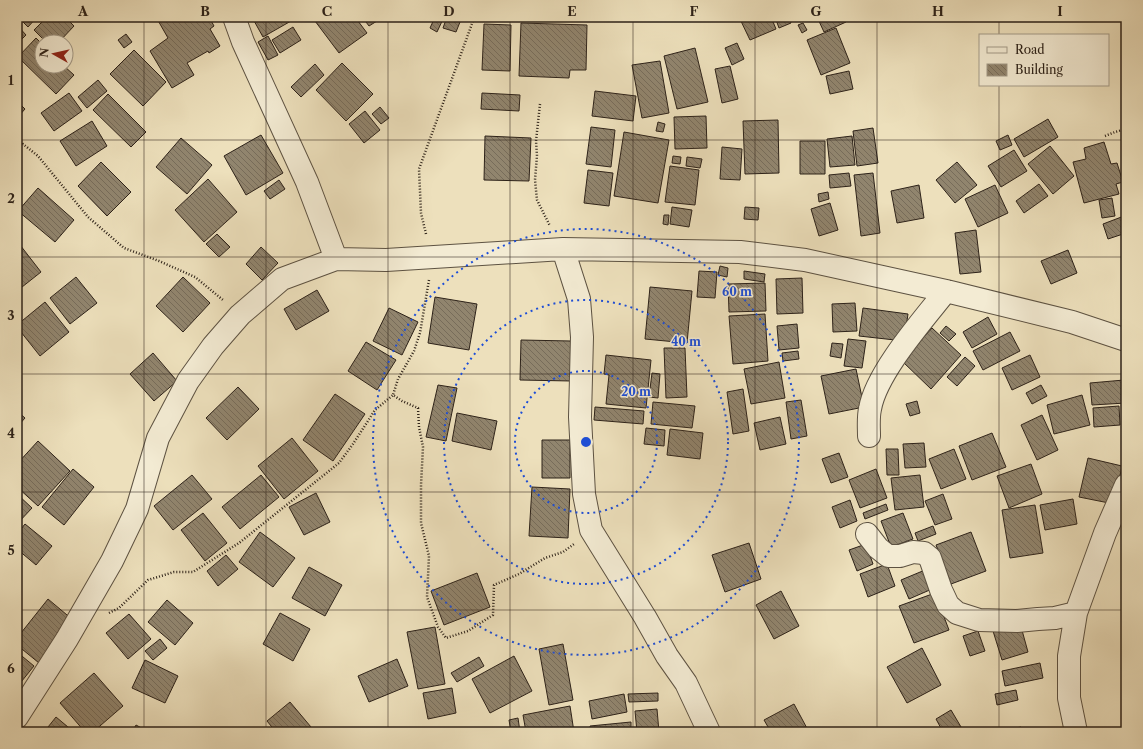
<svg xmlns="http://www.w3.org/2000/svg" width="1143" height="749" font-family="'Libre Caslon Text',serif">
<style>
.building{fill:url(#building-back-hatch);stroke:#2d2219}
.lines{fill:none;stroke-linecap:round;stroke-linejoin:round}
.minor-casing{stroke:#5d5242;stroke-width:24}
.path{stroke:#2d2219;stroke-width:2.5;stroke-dasharray:1 2;stroke-linecap:butt}
.minor{stroke:#f3ebd3;stroke-width:22}
.grid{fill:none;stroke:#2d2219;stroke-width:1;stroke-opacity:0.55}
.ring{fill:none;stroke:#1d4ed8;stroke-width:2;stroke-dasharray:2 4}
.centre{fill:#1d4ed8;stroke:#f3ebd3;stroke-width:2}
.ring-label{font-size:12px;text-anchor:middle;font-weight:bold;fill:#1d4ed8;stroke:#f3ebd3;stroke-width:3;stroke-linejoin:round;paint-order:stroke}
.neatline{fill:none;stroke:#2d2219;stroke-width:1.5}
.grid-label{font-size:13px;text-anchor:middle;font-weight:bold;fill:#2d2219}
</style>
<defs>
<pattern id="building-back-hatch" width="6" height="6" patternUnits="userSpaceOnUse"><rect width="6" height="6" fill="#91856e"/><path d="M-1 5l2 2M0 0l6 6M5-1l2 2" fill="none" stroke="#776c5a"/></pattern>
</defs>
<rect width="100%" height="100%" fill="#ede0bc"/>
<filter id="stains"><feTurbulence type="fractalNoise" baseFrequency=".005" numOctaves="4"/><feColorMatrix values="0 0 0 0 .2 0 0 0 0 .09 0 0 0 0 .02 0 0 0 .5 -.17"/></filter>
<radialGradient id="worn" r=".72"><stop offset=".6" stop-color="#630" stop-opacity="0"/><stop offset="1" stop-color="#630" stop-opacity=".3"/></radialGradient>
<path class="building" d="M18,17h19l-9,10z
M47,17h18l9,9 -15,16h-13l-12,-12z
M156,17h53l5,9 -4,3 10,17 -11,7 -1,-2 -21,12 7,12 -22,13 -22,-37 18,-13z
M256,17h42l-35,20 -10,-18z
M320,17h35l12,16 -28,20 -24,-32z
M365,17h9l3,4 -8,5 -6,-8z
M435,17h9l-7,15 -7,-4z
M447,17h15l-6,15 -13,-4z
M496,17h13v3h-13z
M739,17h32l5,12 -26,11z
M775,17h14l2,6 -12,5z
M797,17h14l-11,5z
M823,17h21l2,5 -22,10 -6,-13z
M521,23l66,2 -1,45h-16l-1,8 -50,-2z
M803,23l4,7 -5,3 -4,-8z
M484,24l27,1 -1,46 -28,-1z
M17,25l9,10 -9,9z
M293,27l8,13 -21,13 -8,-13z
M836,28l14,35 -29,12 -14,-35z
M126,34l6,8 -8,6 -6,-8z
M268,36l10,19 -10,5 -10,-18z
M36,38l6,6v22h22l10,9 -18,19 -38,-37z
M737,43l7,16 -12,6 -7,-17z
M695,48l13,54 -31,7 -13,-53z
M134,50l32,32 -23,24 -33,-32z
M660,61l9,52 -27,5 -10,-53z
M342,63l31,31 -27,27 -30,-31z
M315,64l9,11 -23,22 -10,-10z
M730,66l8,33 -16,4 -7,-34z
M849,71l4,18 -23,5 -4,-18z
M98,80l9,11 -20,17 -9,-11z
M595,91l41,5 -3,25 -41,-5z
M69,93l13,18 -28,20 -13,-18z
M482,93l38,2 -1,16 -38,-2z
M108,94l38,38 -15,15 -38,-37z
M17,101l8,8 -8,9z
M380,107l9,11 -8,6 -9,-10z
M365,111l15,19 -16,13 -15,-19z
M706,116l1,32 -32,1 -1,-32z
M1048,119l10,18 -34,20 -10,-18z
M778,120l1,53 -34,1 -2,-53z
M92,121l15,25 -31,20 -16,-25z
M658,122l7,2 -2,8 -7,-1z
M591,127l24,3 -4,37 -25,-3z
M873,128l5,35 -21,3 -4,-35z
M624,132l45,8 -11,63 -44,-7z
M261,135l22,38 -37,22 -22,-39z
M1008,135l4,10 -12,5 -4,-9z
M485,136l46,2 -2,43 -45,-1z
M852,136l3,29 -25,2 -3,-28z
M181,138l31,27 -25,29 -31,-27z
M800,141h25v33h-25z
M1104,142l7,22 6,-1 6,19 -7,2 3,10 -35,9 -11,-41 13,-3 -2,-11z
M1050,146l24,30 -21,18 -25,-30z
M722,147l20,2 -2,31 -20,-1z
M1014,150l13,21 -26,16 -13,-21z
M673,156l8,1 -1,7 -8,-1z
M687,157l15,2 -2,9 -14,-2z
M101,162l30,30 -24,24 -29,-30z
M957,162l20,23 -22,18 -19,-23z
M670,166l29,4 -4,35 -30,-3z
M588,170l25,3 -4,33 -25,-3z
M849,173l2,13 -21,2 -1,-13z
M873,173l7,60 -19,3 -7,-61z
M208,179l29,33 -33,30 -29,-32z
M279,180l6,9 -15,10 -6,-8z
M1039,184l9,12 -24,17 -8,-12z
M919,185l5,33 -27,5 -6,-32z
M995,185l13,28 -30,14 -13,-28z
M38,188l36,32 -19,22 -37,-31z
M828,192l1,7 -10,3 -1,-8z
M1112,198l3,18 -13,2 -3,-18z
M830,203l8,27 -19,6 -8,-27z
M672,207l20,3 -3,17 -19,-3z
M745,207l14,1 -1,12 -14,-1z
M664,215h5l-1,10 -5,-1z
M1124,216l2,6v11l-18,6 -5,-15z
M976,230l5,42 -21,2 -5,-41z
M217,234l13,13 -11,10 -13,-13z
M17,241l24,31 -24,19z
M261,247l17,16 -16,17 -16,-16z
M1068,250l9,23 -26,11 -10,-23z
M720,266l8,2 -1,9 -9,-2z
M699,271l18,1 -2,26 -18,-1z
M744,271l21,3 -1,8 -20,-3z
M76,277l21,26 -27,21 -20,-26z
M183,277l27,26 -27,29 -27,-26z
M802,278l1,35 -26,1 -1,-35z
M765,283l1,28 -37,1 -1,-28z
M650,287l42,4 -5,52 -42,-4z
M317,290l12,21 -33,19 -12,-21z
M435,297l42,7 -8,46 -41,-7z
M45,302l24,30 -29,24 -23,-29v-2z
M855,303l2,28 -24,1 -1,-28z
M389,308l29,14 -16,33 -29,-14z
M863,308l45,6 -4,27 -45,-5z
M765,314l3,47 -35,3 -4,-48z
M988,317l9,17 -25,14 -9,-16z
M797,324l2,24 -20,2 -2,-24z
M946,326l10,8 -7,7 -9,-8z
M932,328l29,27 -30,34 -29,-28z
M1010,332l10,19 -37,19 -10,-19z
M848,339l18,2 -4,27 -18,-2z
M521,340l50,1v40l-51,-1z
M366,342l30,18 -19,30 -29,-19z
M832,343l11,1 -2,14 -11,-2z
M664,348h21l2,49 -21,1z
M798,351l1,8 -16,2 -1,-8z
M153,353l24,28 -23,20 -24,-27z
M606,355l45,5 -5,48 -40,-4 3,-29 -5,-1z
M1030,355l10,22 -28,13 -10,-22z
M965,357l10,9 -18,20 -10,-9z
M779,362l6,36 -34,6 -7,-35z
M856,369l8,38 -35,7 -8,-38z
M652,373l8,1 -2,24 -9,-1z
M1124,380l2,23 -34,2 -2,-22z
M438,385l19,3 -11,53 -20,-4z
M1041,385l6,11 -15,8 -6,-11z
M238,387l21,22 -32,31 -21,-22z
M743,389l6,42 -16,3 -6,-42z
M335,394l30,20 -32,47 -30,-21z
M1082,395l8,30 -36,9 -7,-29z
M801,400l6,36 -16,3 -5,-37z
M917,401l3,12 -10,3 -4,-12z
M653,402l42,4 -3,22 -41,-4z
M1119,406l1,19 -26,2 -1,-19z
M595,407l49,4 -1,13 -49,-4z
M17,411l8,7 -8,9z
M457,413l40,8 -6,29 -39,-9z
M1042,415l16,35 -21,10 -16,-35z
M780,417l6,27 -26,6 -6,-27z
M646,428l19,2 -1,16 -20,-2z
M670,429l33,4 -3,26 -33,-4z
M992,433l14,34 -34,13 -13,-34z
M292,438l26,33 -34,28 -26,-33z
M542,440h28v38h-28z
M38,441l32,30 -32,35 -21,-19v-23z
M924,443l2,24 -21,1 -2,-24z
M886,449h12l1,26h-12z
M954,449l12,30 -25,10 -12,-30z
M839,453l9,24 -17,6 -9,-24z
M1088,458l34,8 -8,38 -35,-7z
M1031,464l11,30 -33,14 -12,-32z
M73,469l21,18 -30,38 -22,-18z
M876,469l11,29 -27,10 -11,-28z
M192,475l20,24 -39,31 -19,-24z
M261,475l18,22 -39,32 -18,-22z
M920,475l4,32 -29,3 -4,-32z
M532,487l38,2 -2,49 -39,-2z
M316,493l14,29 -26,13 -15,-28z
M17,494l15,14 -15,16z
M943,494l9,25 -17,6 -10,-24z
M1073,499l4,25 -32,6 -5,-25z
M850,500l7,21 -17,7 -8,-21z
M886,504l2,6 -23,9 -2,-6z
M1035,505l8,48 -33,5 -8,-48z
M203,513l24,30 -22,18 -24,-31z
M903,513l10,26 -22,8 -10,-26z
M25,524l27,22 -16,19 -19,-16v-15z
M933,526l3,8 -18,7 -3,-8z
M260,532l35,26 -22,29 -34,-25z
M971,532l15,39 -35,13 -15,-39z
M749,543l12,36 -36,13 -13,-37z
M866,544l7,20 -16,7 -8,-21z
M226,555l12,14 -20,17 -11,-15z
M887,564l8,22 -27,11 -8,-23z
M309,567l33,18 -17,31 -33,-18z
M925,570l7,19 -23,10 -8,-19z
M477,573l13,34 -46,18 -13,-34z
M781,591l18,35 -25,13 -18,-34z
M935,593l14,37 -35,13 -15,-37z
M48,599l25,21 -34,43 -22,-18v-7z
M167,600l26,23 -18,22 -27,-23z
M280,613l30,16 -17,32 -30,-17z
M129,614l22,25 -23,20 -22,-26z
M1020,623l8,29 -26,8 -9,-29z
M435,627l10,57 -27,5 -11,-57z
M978,631l7,20 -15,5 -7,-20z
M160,639l7,9 -14,12 -8,-9z
M563,644l10,56 -24,5 -10,-56z
M922,648l19,37 -34,18 -20,-36z
M17,652l17,14 -17,21z
M514,656l18,35 -42,22 -18,-34z
M479,657l5,9 -27,16 -6,-9z
M397,659l11,27 -39,16 -11,-26z
M145,660l33,16 -13,27 -33,-15z
M1040,663l3,15 -38,8 -3,-15z
M94,673l29,33 -30,26h-8l-25,-29z
M452,688l4,25 -28,6 -5,-26z
M1016,690l2,10 -21,5 -2,-11z
M658,693v8l-29,1 -1,-8z
M624,694l3,18 -35,7 -3,-18z
M290,702l21,25 -6,5h-29l-9,-11z
M794,704l15,28h-38l-7,-12z
M570,706l4,26h-48l-3,-17z
M657,709l2,23h-22l-2,-21z
M951,710l13,22h-21l-7,-13z
M56,717l18,15h-30z
M518,718l2,14h-9l-2,-12z
M631,722v10h-40l-1,-6z
M136,725l13,7h-17z
M762,727l3,5h-13z
M1021,727l1,5h-23v-1z"/>
<g class="lines">
<g class="minor-casing">
<path id="minor" d="M234,17l9,25 64,140 29,77 50,1 177,-11 177,3 65,8 141,31 126,31 54,18
M563,249l16,50 3,38 -2,80 4,77 7,36 54,87 22,39 19,27 23,49
M869,436c0,-8 -1,-18 1,-27 6,-36 53,-89 76,-118
M867,534l11,14 10,8h12l13,-4 11,1 6,5 11,32 7,15 9,8 22,7 38,1 21,-2 17,-1 21,-5
M17,717l50,-78 45,-78 25,-52 21,-71 30,-57 25,-35 27,-31 42,-36 54,-20
M1076,732l-7,-34v-42l7,-43 29,-80 21,-48"/>
</g>
<path class="path" d="M540,104l-4,37 1,15 -2,24 2,20 13,26
M1105,136l10,-4 11,-3
M17,147l6,-3 15,12 50,61 36,31 35,13 36,16 28,23
M426,234l-5,-21 -2,-44 54,-148v-4
M429,280l-9,53 -6,18 -16,28 -5,16 9,6 16,7 1,19 4,20 -2,38v38l8,33 -2,41 11,30 8,11 22,-7 25,-16 1,-30 25,-11 26,-16 18,-6 11,-8
M109,613l10,-5 29,-28 26,-8h19l46,-29 100,-80 14,-19 22,-34 18,-15"/>
<use href="#minor" class="minor"/>
</g>
<path class="grid" d="M144,17v715M266,17v715M388,17v715M510,17v715M633,17v715M755,17v715M877,17v715M999,17v18M999,85v647M17,140h1109M17,257h1109M17,374h1109M17,492h1109M17,610h1109"/>
<g class="ring">
<circle cx="586" cy="442" r="71"/>
<circle cx="586" cy="442" r="142"/>
<circle cx="586" cy="442" r="213"/>
</g>
<circle cx="586" cy="442" r="6" class="centre"/>
<g class="ring-label">
<text x="737" y="296">60 m</text>
<text x="686" y="346">40 m</text>
<text x="636" y="396">20 m</text>
</g>
<rect width="1143" height="749" fill="none" stroke="#ede0bc" stroke-width="44"/>
<rect x="979" y="34" width="130" height="52" fill="#f3ebd3" stroke="#a49b89"/>
<rect x="987" y="47" width="20" height="6" fill="#f3ebd3" stroke="#a49b89"/>
<text x="1015" y="54" font-size="12" fill="#2d2219">Road</text>
<rect x="987" y="64" width="20" height="12" fill="url(#building-back-hatch)" stroke="#a49b89"/>
<text x="1015" y="74" font-size="12" fill="#2d2219">Building</text>
<g transform="translate(54 54) rotate(278)"><circle r="19" fill="#f3ebd3" stroke="#a49b89"/>
<path d="M0-3L7 15L0 10L-7 15Z" fill="#8f2418"/>
<text y="-6" font-size="11" font-weight="bold" text-anchor="middle" fill="#2d2219">N</text>
</g>
<rect x="22" y="22" width="1099" height="705" class="neatline"/>
<g class="grid-label">
<text x="83" y="16">A</text>
<text x="205" y="16">B</text>
<text x="327" y="16">C</text>
<text x="449" y="16">D</text>
<text x="572" y="16">E</text>
<text x="694" y="16">F</text>
<text x="816" y="16">G</text>
<text x="938" y="16">H</text>
<text x="1060" y="16">I</text>
<text x="11" y="85">1</text>
<text x="11" y="203">2</text>
<text x="11" y="320">3</text>
<text x="11" y="438">4</text>
<text x="11" y="555">5</text>
<text x="11" y="673">6</text>
</g>
<rect width="100%" height="100%" filter="url(#stains)"/>
<rect width="100%" height="100%" fill="url(#worn)"/>
</svg>
